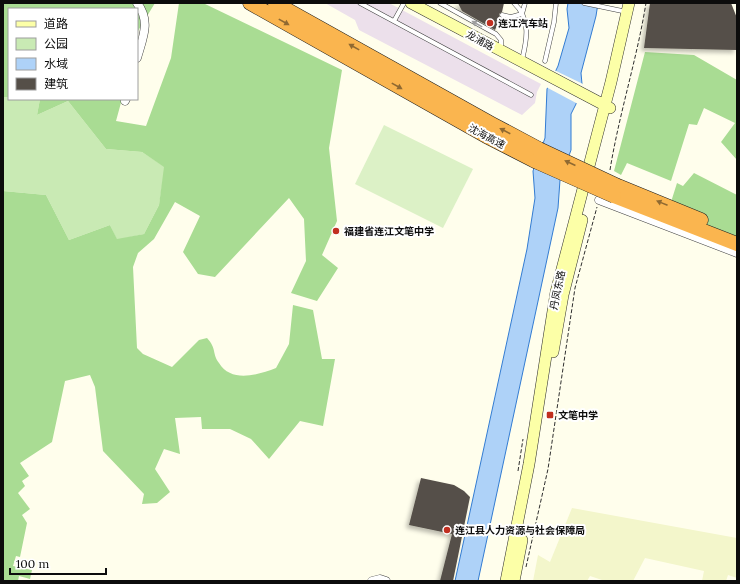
<svg xmlns="http://www.w3.org/2000/svg" width="740" height="584" font-family="Lora,'Noto Sans SC',serif">
<style>
.industrial{fill:#ece0eb}
.farmland{fill:#f3f6cb}
.green{fill:#c9eab4}
.forest{fill:#a9dc93}
.pitch{fill:#dcf1c6}
.water{fill:#aed2f8;stroke:#337cd2}
.pier{fill:#fffeec}
.building{fill:#554f48;filter:url(#shadow)}
.lines{fill:none;stroke-linecap:round;stroke-linejoin:round}
.lane-casing{stroke:#3f3f3f;stroke-width:5}
.street-casing{stroke:#3f3f3f;stroke-width:9}
.secondary-casing{stroke:#2e2e2e;stroke-width:12}
.highway-casing{stroke:#1d1d1d;stroke-width:15}
.path{stroke:#2e2e2e;stroke-width:1;stroke-dasharray:4 2;stroke-linecap:butt}
.lane{stroke:#fff;stroke-width:4}
.street{stroke:#fff;stroke-width:8}
.secondary{stroke:#fcffa7;stroke-width:11}
.highway{stroke:#fab54f;stroke-width:14}
.highway-bridge-casing{stroke:#1d1d1d;stroke-width:15;stroke-linecap:butt}
.highway-bridge{stroke:#fab54f;stroke-width:14}
.oneway{fill:#8f6931}
.oneway2{fill:#9e9e9e}
.poi-dot{fill:#c12f20;stroke:#fff;stroke-width:1.5}
.labels{text-anchor:middle;stroke-width:4;stroke-linejoin:round;paint-order:stroke}
.poi-label{font-size:10px;font-weight:bold;fill:#0c0c0c;stroke:#fff;text-anchor:start}
.street-label{font-size:10px;fill:#0c0c0c;stroke:#fff}
</style>
<defs>
<filter id="shadow"><feDropShadow dx="-3" dy="3" stdDeviation="2" flood-color="#0004"/></filter>
</defs>
<rect width="100%" height="100%" fill="#fffeec"/>
<path class="industrial" d="M325,3h64l152,81 -4,8 -2,11 -13,12 -163,-85 -4,-10z"/>
<path class="farmland" d="M572,508l165,30v40l-9,-3 -2,6h-24l2,-10 -59,-13 -12,23h-28l-15,-5 -3,5h-54l5,-26 12,7z"/>
<path class="green" d="M3,97h6v2h31l-3,16 31,-14 38,48 36,3 23,15 -6,38 -15,29 -27,6 -7,-15 -41,15 -23,-45 -43,-4z"/>
<path class="forest" d="M3,3h152l-17,28 -1,6v-28h-128v88h-6z
M179,3h24l139,67 -13,78 8,73 -15,34 16,13 -21,33 -26,-8 15,-32 -2,-42 -15,-21 -74,79 -17,-3 -15,-22 17,-36 -25,-14 -21,37 -16,14 -5,14 4,81 6,6 29,13 27,-27 8,-2c10,11 5,16 12,25 12,20 39,12 57,5l13,-24 4,-39 20,5 9,49h13l-12,67 -23,-5 -31,38 -18,-20 -21,-10h-28l-1,-12 -26,1 5,36 -16,-5 -9,20 15,23 -13,11 -15,1 2,-10 -41,-43 -8,-64 -5,-12 -25,6 -13,61 -32,21 9,13 -7,5 3,5 -7,7 12,16 -8,6 5,8 -7,34 -4,-1 -3,10 19,4 -2,9 -11,-3 -1,5h-15v-390l43,4 23,45 41,-15 7,14 27,-5 15,-29 5,-38 -22,-15 -36,-3 -38,-48 -31,14 3,-16h82l-6,22 30,5 25,-68z
M645,52l49,3 43,25v80l-16,-18 14,-19 -31,-15 -7,17 -8,-1 -18,57 -44,-18 -6,12 -7,-4z
M694,173l43,22v54l-72,-28 12,-38 6,3z"/>
<path class="pitch" d="M384,125l89,44 -30,59 -88,-44z"/>
<path class="water" d="M568,3h30l-2,13 -15,57 1,11 -6,20 -5,10v36l-11,30 -2,28 -80,373h-23l72,-332 8,-51 -2,-27 12,-33 2,-49 11,-23 11,-38 -2,-19z"/>
<path class="pier" d="M554,70l29,14 -5,20 -32,-17z"/>
<path class="building" d="M458,3h46l-2,9 -3,2 1,4 -5,12 -33,-19z
M650,3h81l6,15v32l-93,-2z
M421,478l33,7 10,6 6,6 -17,84h-13l12,-47 -43,-9z"/>
<g class="lines">
<g class="lane-casing">
<path id="lane" d="M360,3l171,92
M440,3l56,31 5,6v10
M514,3c17,16 13,37 8,57
M584,3l43,9
M522,14l3,-11
M502,15l9,2 11,-3
M394,21l10,-18
M545,61l9,-39 2,-19"/>
</g>
<g class="street-casing">
<path id="street" d="M137,3c14,18 6,34 0,55
M125,101l1,-2
M599,200l138,53
M372,581l8,-2 6,2"/>
</g>
<g class="secondary-casing">
<path id="secondary" d="M411,3l199,105
M553,352l10,-57 19,-75
M506,581l23,-117 27,-172 55,-210 18,-79
M514,581l8,-41"/>
</g>
<g class="highway-casing">
<path id="highway" d="M250,3l236,133 49,25
M275,3l217,121 47,25
M618,186l83,34
M614,196l123,48"/>
</g>
<path class="path" d="M610,170c9,-56 27,-111 36,-167
M518,471l5,-32
M526,567l22,-98 27,-181 22,-81"/>
<use href="#lane" class="lane"/>
<use href="#street" class="street"/>
<use href="#secondary" class="secondary"/>
<use href="#highway" class="highway"/>
<g class="highway-bridge-casing">
<path id="highway-bridge" d="M539,149l79,37
M535,161l79,35"/>
</g>
<use href="#highway-bridge" class="highway-bridge"/>
</g>
<defs><path id="oneway-solid" d="M-6-.8H1V-3.2L6.5 0L1 3.2V.8H-6Z"/></defs>
<g class="oneway">
<use href="#oneway-solid" transform="translate(284 22) rotate(29)"/>
<use href="#oneway-solid" transform="translate(354 47) rotate(-151)"/>
<use href="#oneway-solid" transform="translate(397 86) rotate(29)"/>
<use href="#oneway-solid" transform="translate(505 131) rotate(-153)"/>
<use href="#oneway-solid" transform="translate(570 163) rotate(-155)"/>
<use href="#oneway-solid" transform="translate(662 203) rotate(-158)"/>
</g>
<use class="oneway2" href="#oneway-solid" transform="translate(477 24) rotate(-151)"/>
<g class="poi-dot">
<circle cx="490" cy="23" r="4"/>
<circle cx="336" cy="231" r="4"/>
<rect x="546" y="411" width="8" height="8" rx="2"/>
<circle cx="447" cy="530" r="4"/>
</g>
<g class="labels">
<g class="poi-label">
<text x="498" y="27">连江汽车站</text>
<text x="344" y="235">福建省连江文笔中学</text>
<text x="558" y="419">文笔中学</text>
<text x="455" y="534">连江县人力资源与社会保障局</text>
</g>
<g class="street-label">
<text transform="translate(480 40) rotate(28)" y="4">龙浦路</text>
<text transform="translate(487 136) rotate(28)" y="4">沈海高速</text>
<text transform="translate(557 290) rotate(-78)" y="4">丹凤东路</text>
</g>
</g>
<rect width="740" height="584" fill="none" stroke="#0c0c0c" stroke-width="8"/>
<rect x="8" y="8" width="130" height="92" fill="#ffffff" stroke="#9e9e9e"/>
<rect x="16" y="21" width="20" height="6" fill="#fcffa7" stroke="#9e9e9e"/>
<text x="44" y="28" font-size="12" fill="#0c0c0c">道路</text>
<rect x="16" y="38" width="20" height="12" fill="#c9eab4" stroke="#9e9e9e"/>
<text x="44" y="48" font-size="12" fill="#0c0c0c">公园</text>
<rect x="16" y="58" width="20" height="12" fill="#aed2f8" stroke="#9e9e9e"/>
<text x="44" y="68" font-size="12" fill="#0c0c0c">水域</text>
<rect x="16" y="78" width="20" height="12" fill="#554f48" stroke="#9e9e9e"/>
<text x="44" y="88" font-size="12" fill="#0c0c0c">建筑</text>
<path d="M10 568v6h96v-6" fill="none" stroke="#0c0c0c" stroke-width="2"/>
<text x="16" y="568" font-size="12" fill="#0c0c0c" stroke="#ffffff" stroke-width="3" paint-order="stroke">100 m</text>
</svg>
